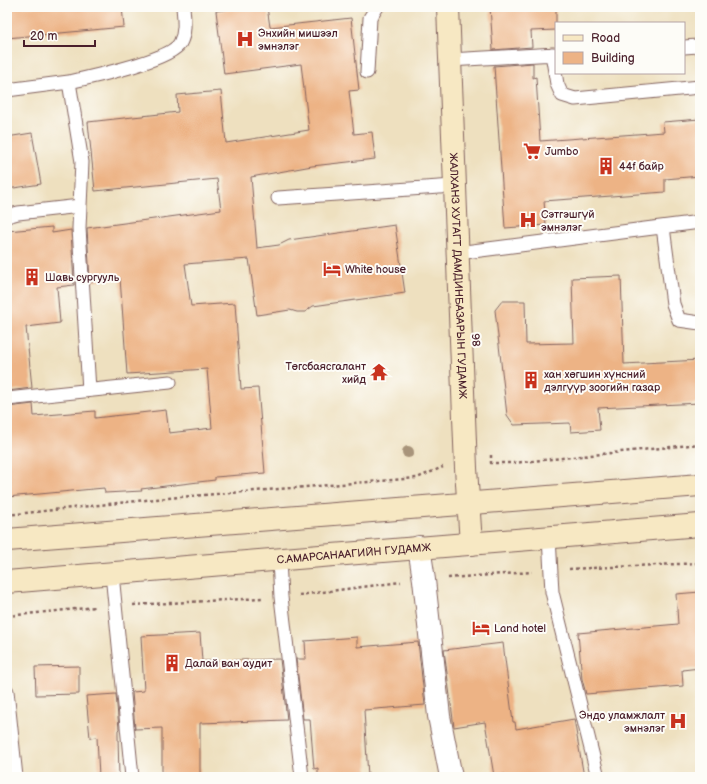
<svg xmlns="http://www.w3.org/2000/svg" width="707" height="784" font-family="'Balsamiq Sans',sans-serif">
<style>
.building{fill:#edb385}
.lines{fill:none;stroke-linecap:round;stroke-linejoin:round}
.lane-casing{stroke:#83635f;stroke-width:15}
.street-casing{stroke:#83635f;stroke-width:24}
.secondary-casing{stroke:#83635f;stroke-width:24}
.path{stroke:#83635f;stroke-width:2.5;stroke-dasharray:3 3;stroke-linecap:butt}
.lane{stroke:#fff;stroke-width:13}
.street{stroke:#fff;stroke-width:22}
.secondary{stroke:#f7e8c3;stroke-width:22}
.tree{fill:#a8947a}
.labels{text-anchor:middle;stroke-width:4;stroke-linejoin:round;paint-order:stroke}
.poi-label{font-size:11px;fill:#4a1f2b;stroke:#fdfcf7;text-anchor:start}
.street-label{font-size:11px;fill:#4a1f2b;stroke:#fdfcf7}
</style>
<rect width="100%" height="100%" fill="#fdfcf7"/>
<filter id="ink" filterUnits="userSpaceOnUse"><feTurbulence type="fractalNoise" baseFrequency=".025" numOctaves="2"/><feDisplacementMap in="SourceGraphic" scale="8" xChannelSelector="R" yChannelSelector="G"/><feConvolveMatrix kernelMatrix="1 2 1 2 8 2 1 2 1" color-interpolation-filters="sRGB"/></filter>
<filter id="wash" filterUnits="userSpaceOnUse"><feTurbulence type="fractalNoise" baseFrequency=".012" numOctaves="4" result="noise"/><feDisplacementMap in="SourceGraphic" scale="16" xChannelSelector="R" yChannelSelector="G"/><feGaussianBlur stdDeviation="0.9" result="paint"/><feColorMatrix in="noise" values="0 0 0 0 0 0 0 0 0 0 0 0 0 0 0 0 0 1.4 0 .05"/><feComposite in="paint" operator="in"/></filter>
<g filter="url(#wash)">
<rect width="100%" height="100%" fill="#eee0bf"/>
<g id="blocks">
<path class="building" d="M7,7h115l2,20 -117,11z
M247,7h20l3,20 81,-9 8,72 -10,1 5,43 18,-2 3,27 -63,7 -61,11 6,71 22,-3 10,-5 106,-15 10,68 -92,13 -8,6h-8l-7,-2 -33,5 -8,-56 -64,5 6,42 44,-3 6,86 17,-1 7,85 -50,4v3l-74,9 1,2 -37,2 -1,-5 -97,9v-90l26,-3 1,12 61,-5v7l71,-8 3,23 43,-5 -5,-59 -80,5 -7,-96 -30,4 -3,-54 134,-18 -4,-31 -122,12 -7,-69 90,-10 -1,-17 44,-4 5,52 83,-13 -8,-66 -77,10 -8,-63z
M490,7h66v23l-25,1 1,16 -39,3z
M533,63v15l3,-1 4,64 124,-9 -1,-10 37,-3v57l-35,3v13l-121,9 2,24 -41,3 -11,-162z
M32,133l9,51 -34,5v-52z
M52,227v6l19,-3 3,55 -17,2 3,36 -34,4 6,61 -25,3v-160z
M621,276l3,88 76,-4v43l-102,5 2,22 -29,2 -1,-9 -56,2 -7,-10 -12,-105 7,-9h23l1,43 48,-1 -2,-65z
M700,592v76l-18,2 1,16 -97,8 -4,-15 -4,-46 100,-9 -2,-30z
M200,633l2,28 78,-2 7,61 -87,3v54h-38v-49l-27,1 -3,-37 12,-1 -3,-55z
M357,637v10l61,-5 7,63 -61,5 4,67h-50v-9l-4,1 -4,-50h-7l-7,-60h10l-1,-18z
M503,643l10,79h2l1,7 58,-10 10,58h-78l-1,-3 -11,2 -9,-54 -31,5 -10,-77z
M79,666v28l-43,1 -1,-28z
M116,694l3,35 -1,1v6l1,41h-20l-2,-40 -7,1 -4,-42z"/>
</g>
</g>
<g filter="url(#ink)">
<use href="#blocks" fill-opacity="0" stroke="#83635f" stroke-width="1"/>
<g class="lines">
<g class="lane-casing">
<path id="lane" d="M684,47l14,-1 2,2
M552,54l5,30 5,11 13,4 125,-12
M449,60l107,-6
M367,72l3,-54 7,-11
M7,90l62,-8
M278,198l176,-12
M80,206l-1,22 10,162
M7,216l11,-3 62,-7 2,-44 -13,-80c22,-5 102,-22 111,-39 6,-11 4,-24 3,-36
M663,227l10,77 6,16 21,3
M457,253l243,-31
M7,399l163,-17
M549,537l3,55 46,185
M279,560l2,37 21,180
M112,574l20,203
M7,691l9,86"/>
</g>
<g class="street-casing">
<path id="street" d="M419,547l5,33 15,136 12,61"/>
</g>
<g class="secondary-casing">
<g id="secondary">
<path id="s1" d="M448,7l18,461 5,76"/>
<path d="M7,540l693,-55"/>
<path id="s2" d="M7,582c231,-19 462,-39 693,-57"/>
</g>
</g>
<path class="path" d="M491,455v8h22l187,-19
M7,515l148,-16 262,-21 26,-11
M569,569l131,-6
M448,578l84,-6
M299,595l102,-13
M133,605l129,-7
M7,616l89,-9"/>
<use href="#lane" class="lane"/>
<use href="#street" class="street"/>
<use href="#secondary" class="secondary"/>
</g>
<circle class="tree" cx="408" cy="452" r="6"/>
</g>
<defs>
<g id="hospital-bare" transform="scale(1.38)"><path d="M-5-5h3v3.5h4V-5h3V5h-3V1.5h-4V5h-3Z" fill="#c8321e" stroke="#fdfcf7" stroke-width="2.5" paint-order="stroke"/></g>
<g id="supermarket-bare" transform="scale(1.38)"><path d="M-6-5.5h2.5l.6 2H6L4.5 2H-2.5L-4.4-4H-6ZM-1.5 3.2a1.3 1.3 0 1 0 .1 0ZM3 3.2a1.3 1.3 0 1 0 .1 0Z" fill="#c8321e" stroke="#fdfcf7" stroke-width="2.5" paint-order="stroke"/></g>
<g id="building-bare" transform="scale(1.38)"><path d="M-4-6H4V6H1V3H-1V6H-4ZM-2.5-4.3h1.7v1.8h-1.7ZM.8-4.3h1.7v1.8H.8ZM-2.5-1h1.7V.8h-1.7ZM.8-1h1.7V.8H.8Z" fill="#c8321e" stroke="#fdfcf7" stroke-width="2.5" paint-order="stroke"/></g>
<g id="hotel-bare" transform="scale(1.38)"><path d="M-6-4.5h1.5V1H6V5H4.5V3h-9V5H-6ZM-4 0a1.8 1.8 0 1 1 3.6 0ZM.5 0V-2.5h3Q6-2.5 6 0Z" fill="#c8321e" stroke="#fdfcf7" stroke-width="2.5" paint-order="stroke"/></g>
<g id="temple-bare" transform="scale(1.38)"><path d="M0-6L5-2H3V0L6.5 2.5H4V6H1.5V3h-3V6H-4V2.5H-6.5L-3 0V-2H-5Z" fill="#c8321e" stroke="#fdfcf7" stroke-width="2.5" paint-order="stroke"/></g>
</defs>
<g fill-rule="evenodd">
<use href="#hospital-bare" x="245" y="39"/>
<use href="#supermarket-bare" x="532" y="151"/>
<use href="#building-bare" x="606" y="166"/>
<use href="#hospital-bare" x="528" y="220"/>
<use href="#hotel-bare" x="332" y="269"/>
<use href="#building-bare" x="32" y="277"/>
<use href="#temple-bare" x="379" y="372"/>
<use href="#building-bare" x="531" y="380"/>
<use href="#hotel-bare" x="481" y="628"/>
<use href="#building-bare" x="172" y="663"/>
<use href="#hospital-bare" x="678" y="721"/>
</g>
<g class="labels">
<g class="poi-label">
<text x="258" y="37">Энхийн мишээл<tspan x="258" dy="13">эмнэлэг</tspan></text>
<text x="545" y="155">Jumbo</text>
<text x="619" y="170">44f байр</text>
<text x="541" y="218">Сэтгэшгүй<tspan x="541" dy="13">эмнэлэг</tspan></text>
<text x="345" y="273">White house</text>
<text x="45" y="281">Шавь сургууль</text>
<text x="366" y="370" text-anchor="end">Төгсбаясгалант<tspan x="366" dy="13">хийд</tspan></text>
<text x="544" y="378">хан хөгшин хүнсний<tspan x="544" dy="13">дэлгүүр зоогийн газар</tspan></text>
<text x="494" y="632">Land hotel</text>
<text x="185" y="667">Далай ван аудит</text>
<text x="665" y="719" text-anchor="end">Эндо уламжлалт<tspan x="665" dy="13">эмнэлэг</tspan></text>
</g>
<g class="street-label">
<text dy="4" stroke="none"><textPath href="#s1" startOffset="269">ЖАЛХАНЗ ХУТАГТ ДАМДИНБАЗАРЫН ГУДАМЖ</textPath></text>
<text transform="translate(476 340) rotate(-94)" y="4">86</text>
<text dy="4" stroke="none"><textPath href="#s2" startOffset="348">С.АМАРСАНААГИЙН ГУДАМЖ</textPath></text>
</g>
</g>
<rect width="707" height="784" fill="none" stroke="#fdfcf7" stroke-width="24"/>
<rect x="555" y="22" width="130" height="52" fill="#fdfcf7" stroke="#b5a4a5"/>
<rect x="563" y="35" width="20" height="6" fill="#f7e8c3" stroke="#b5a4a5"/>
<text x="591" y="42" font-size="12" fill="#4a1f2b">Road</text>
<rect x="563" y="52" width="20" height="12" fill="#edb385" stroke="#b5a4a5"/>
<text x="591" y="62" font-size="12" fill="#4a1f2b">Building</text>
<path d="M24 40v6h71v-6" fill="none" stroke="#4a1f2b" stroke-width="2"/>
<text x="30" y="40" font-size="12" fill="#4a1f2b" stroke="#fdfcf7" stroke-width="3" paint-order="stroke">20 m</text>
</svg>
